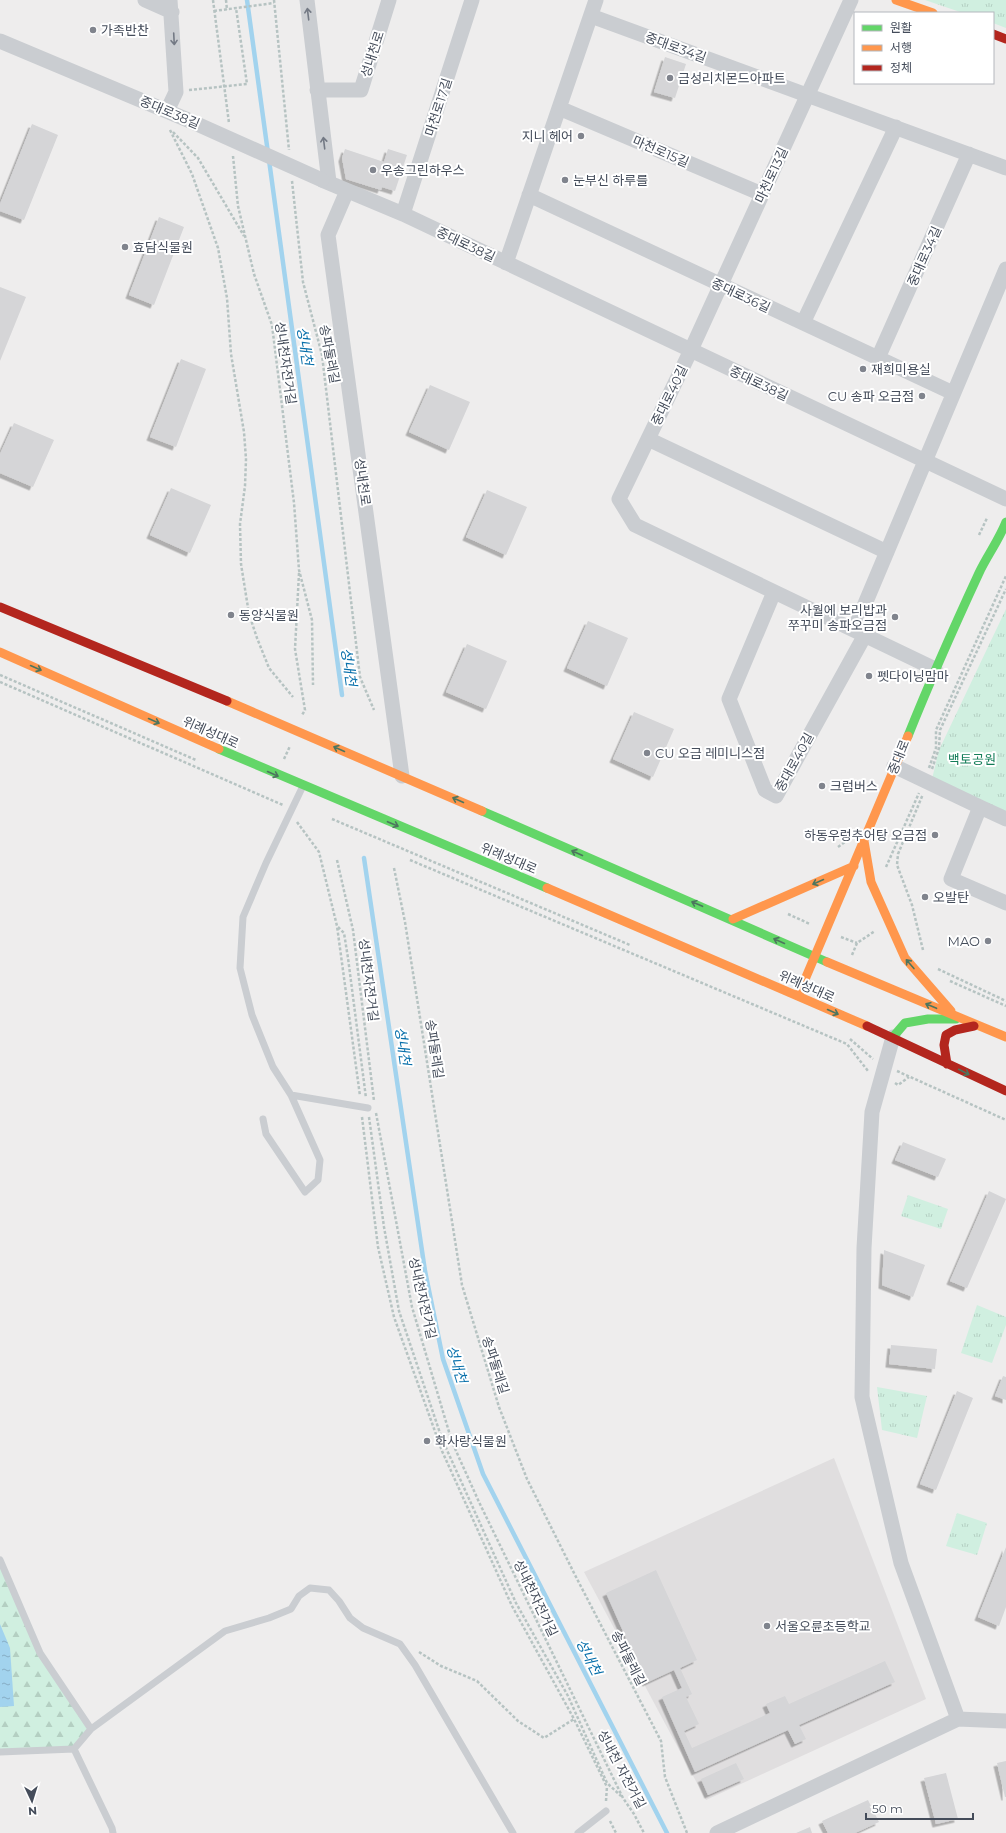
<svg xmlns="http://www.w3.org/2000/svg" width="1006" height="1833" font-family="Montserrat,'Noto Sans KR',sans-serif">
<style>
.education{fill:#e0dedf}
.grass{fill:url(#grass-tufts)}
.forest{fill:url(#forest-firs)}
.water{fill:url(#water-ripples)}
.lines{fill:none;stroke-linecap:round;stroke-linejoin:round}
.stream{stroke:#a2d3ee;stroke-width:4.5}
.building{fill:#d5d5d7;filter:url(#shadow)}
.path{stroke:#b6c3c2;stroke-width:2.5;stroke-dasharray:3 2;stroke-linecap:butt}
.lane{stroke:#cacdd1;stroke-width:7}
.street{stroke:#cacdd1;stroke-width:15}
.fast{stroke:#63d668;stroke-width:9}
.slow{stroke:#ff974d;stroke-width:9}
.jam{stroke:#b3261e;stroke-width:9}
.street-bridge{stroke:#cacdd1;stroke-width:15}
.oneway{stroke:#737984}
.oneway2{stroke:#4d755e}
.poi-dot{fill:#80848d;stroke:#fff;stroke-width:1.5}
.labels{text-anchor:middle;stroke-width:4;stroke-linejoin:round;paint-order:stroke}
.poi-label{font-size:13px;fill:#444c5a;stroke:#fff;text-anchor:start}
.street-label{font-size:13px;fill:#444c5a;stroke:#fff}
.park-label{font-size:13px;fill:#137d58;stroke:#fff}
.water-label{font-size:14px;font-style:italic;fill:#076faa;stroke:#fff}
</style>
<defs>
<pattern id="grass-tufts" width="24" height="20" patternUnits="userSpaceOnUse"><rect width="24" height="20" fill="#d0efe0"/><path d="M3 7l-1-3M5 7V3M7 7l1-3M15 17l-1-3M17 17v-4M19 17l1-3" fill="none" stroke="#b4cfc2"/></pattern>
<pattern id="forest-firs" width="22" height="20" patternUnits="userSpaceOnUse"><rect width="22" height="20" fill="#d0efe0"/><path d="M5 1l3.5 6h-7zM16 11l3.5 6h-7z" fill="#b4cfc2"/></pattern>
<pattern id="water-ripples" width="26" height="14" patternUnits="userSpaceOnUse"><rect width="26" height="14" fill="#a2d3ee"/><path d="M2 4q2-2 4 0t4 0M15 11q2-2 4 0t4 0" fill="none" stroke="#86adc4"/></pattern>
<filter id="shadow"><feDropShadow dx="-3.5" dy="3.5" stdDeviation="0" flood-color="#0004"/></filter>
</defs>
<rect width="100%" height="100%" fill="#eeeded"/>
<path class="education" d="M834,1458l92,241 -220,101 -122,-228z"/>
<path class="grass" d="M925,0h81v28l-13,-5v-10h-30z
M1006,609v204l-74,-34 7,-29z
M908,1195l40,14 -7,20 -40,-13z
M977,1305l29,12v8l-14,38 -31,-10z
M877,1387l50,9 -10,42 -35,-8z
M957,1513l30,10 -10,32 -31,-9z"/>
<path class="forest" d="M0,1560l40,93 51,76 -17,20 -74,3z"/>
<path class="water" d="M0,1624l10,24 4,58 -14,1z"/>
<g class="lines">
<path class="stream" d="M247,0l21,153
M269,160l73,535
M364,858l61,413 18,88 40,115 184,359"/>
</g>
<path class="building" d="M665,57l21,7 -11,34 -21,-6z
M32,124l26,11 -34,85 -24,-9v-7z
M345,149l39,13 4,-13 19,6 -12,36 -13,-4 -1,3 -35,-11 -4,-21z
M159,217l25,10 -30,78 -25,-10z
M0,287l26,10 -26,64z
M181,359l25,10 -30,78 -26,-10z
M430,385l40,17 -21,48 -40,-18z
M14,423l40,17 -21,47 -33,-14v-19z
M171,488l40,17 -21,48 -40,-18z
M487,490l40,17 -21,48 -40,-18z
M588,621l40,17 -21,48 -40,-18z
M467,644l40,17 -21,48 -40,-17z
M634,712l40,17 -21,48 -40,-18z
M903,1142l43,17 -8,18 -43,-17z
M989,1191l17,8 -39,89 -17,-7z
M884,1250l41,15 -12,32 -31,-12z
M891,1345l46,4 -2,20 -46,-5z
M1003,1376l3,1v23l-11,-4z
M957,1391l16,7 -37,92 -16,-6z
M1006,1547v60l-7,19 -21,-9z
M656,1570l41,90 -17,8 12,26 -6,3 13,27 -15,7 8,17 78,-35 -4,-9 19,-8 4,8 96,-43 10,21 -96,43 7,14 -11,5 -7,-14 -93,42 -33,-75 20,-9 -8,-18 -28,13 -40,-90z
M1006,1761v36h-1l-8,-34z
M736,1763l8,16 -36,16 -7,-16z
M946,1773l12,46 -22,5 -12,-46z
M868,1800l11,22 -24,11h-27l-6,-12z
M810,1827l2,6h-16z"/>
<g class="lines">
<path class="path" d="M213,0l16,123
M226,0l1,10
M274,0l15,150
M214,11l60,-8
M189,90l58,-6 -11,-76
M170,130l22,44 26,74 9,50 4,56 13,78 2,27 -1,27 -5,38 1,40 8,50 8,24 12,30 24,29
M173,132l25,26 46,78
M233,156l5,50 16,68 18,51 22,178 5,67 13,50 1,65
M292,181l11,101 19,73 38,322 14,33
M979,535l8,-17
M299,573l-4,76 10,61 -3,5
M0,675l196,85
M0,682l283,123
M284,759l6,-13
M929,768l7,-20v-18l70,-154
M932,769l7,-21 1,-18 66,-141
M332,819l298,126
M297,822l22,30 18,74 23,170
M838,847l7,-5
M337,860l16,70 21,171
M410,860l437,184 21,27
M886,867l33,-74
M394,868l11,54 57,363 37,122 28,72 48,96 86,166 4,36 22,56
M788,914l22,10
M338,927l6,6 4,25 18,140
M841,937l16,6
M923,950l-11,-45 -15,-40 1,-11 25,-60
M852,955l5,-12 18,-12
M938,969l68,32
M950,981l56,25
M850,1039l23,20
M897,1071l109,49
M895,1083l3,2 11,-8
M376,1113l36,194 40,135 27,60 103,212 41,84 11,16 10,19
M362,1117l16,130 16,70 48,134 70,155 62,113 33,68
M369,1117l15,110 15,84 43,128 74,164 52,93 39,87 14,13
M419,1652l22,14 36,15 41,40 26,17 30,-19
M606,1801l1,-15
M610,1821l6,12"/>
<path class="lane" d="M291,1095l77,13
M263,1119l3,15 39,58 13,-12 2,-20 -29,-65 -18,-28 -21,-52 -12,-47 3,-51 23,-54 36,-75
M0,1560l40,93 51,76
M74,1749l38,79 1,5
M0,1752l74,-3 17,-20 134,-98 44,-13 22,-9 8,-13 11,-8 19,2 10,11 11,17 13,10 37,16 15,21 98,168
M578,1833l28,-22"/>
<path class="street" d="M145,0l27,12
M307,0l22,182
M851,0l-160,350 -72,149 16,26 300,144
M591,16l415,152
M0,41l188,79
M317,90h44l28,-90
M559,108l203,86
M167,111l9,-19 -6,-92
M322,180l81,34 603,285
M347,191l-19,44 74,541
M529,195l424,198
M403,214l69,-214
M506,263l90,-263
M803,323l93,-196
M878,358l91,-204
M648,439l239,113
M774,592l-45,107 36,91 11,6 89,-161
M854,630l152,-361
M894,766l86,41 -29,72 55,24
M980,807l26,12
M893,1037l-21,75 -8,136 -2,149 39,166 57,156
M717,1833l241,-114 48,2"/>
<path class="fast" d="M908,736c22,-55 46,-109 71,-163 8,-17 20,-33 27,-51
M219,749l328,139
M482,811l345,151
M893,1037l12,-14 23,-4h28"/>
<path class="slow" d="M896,0l37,13
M0,652l219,97
M227,701l255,110
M864,841l7,41 34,76 46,53
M547,888l320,138
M733,919l121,-53
M827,962l179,75
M798,996l110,-260"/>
<path class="jam" d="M993,34l13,5
M0,607l227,94
M867,1026l139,65
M947,1064l-3,-19 2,-10 9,-5 19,-4"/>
<path class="street-bridge" d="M188,120l134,60"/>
</g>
<defs><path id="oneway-shaft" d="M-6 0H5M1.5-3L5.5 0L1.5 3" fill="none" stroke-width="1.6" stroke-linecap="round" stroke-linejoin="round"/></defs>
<g class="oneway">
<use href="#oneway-shaft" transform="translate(308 14) rotate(-97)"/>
<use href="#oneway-shaft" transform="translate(174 39) rotate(87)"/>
<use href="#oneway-shaft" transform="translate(324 143) rotate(-97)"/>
</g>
<g class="oneway2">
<use href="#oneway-shaft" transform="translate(36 668) rotate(24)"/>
<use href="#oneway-shaft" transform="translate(154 721) rotate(24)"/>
<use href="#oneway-shaft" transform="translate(339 749) rotate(-156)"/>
<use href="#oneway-shaft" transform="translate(273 774) rotate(24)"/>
<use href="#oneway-shaft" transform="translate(458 800) rotate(-156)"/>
<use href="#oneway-shaft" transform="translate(393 824) rotate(23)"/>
<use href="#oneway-shaft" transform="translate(577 853) rotate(-156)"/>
<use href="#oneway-shaft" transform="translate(818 882) rotate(156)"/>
<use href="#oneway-shaft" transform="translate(697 904) rotate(-157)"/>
<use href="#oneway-shaft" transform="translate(779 941) rotate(-156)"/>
<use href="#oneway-shaft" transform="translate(910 964) rotate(-131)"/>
<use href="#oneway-shaft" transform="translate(931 1006) rotate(-157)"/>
<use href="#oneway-shaft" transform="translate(833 1012) rotate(24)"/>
<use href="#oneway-shaft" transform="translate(964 1072) rotate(27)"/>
</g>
<g class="poi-dot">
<circle cx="93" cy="30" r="4"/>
<circle cx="670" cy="78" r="4"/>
<circle cx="581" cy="136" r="4"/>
<circle cx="373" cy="170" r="4"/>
<circle cx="565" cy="180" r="4"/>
<circle cx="125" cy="247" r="4"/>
<circle cx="863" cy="369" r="4"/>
<circle cx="922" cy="396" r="4"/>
<circle cx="231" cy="615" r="4"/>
<circle cx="895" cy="617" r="4"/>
<circle cx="869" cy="676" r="4"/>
<circle cx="647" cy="753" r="4"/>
<circle cx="822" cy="786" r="4"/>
<circle cx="935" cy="835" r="4"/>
<circle cx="925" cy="897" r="4"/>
<circle cx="988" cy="941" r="4"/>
<circle cx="427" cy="1441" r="4"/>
<circle cx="767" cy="1626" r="4"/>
</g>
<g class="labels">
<g class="poi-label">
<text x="101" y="35">가족반찬</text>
<text x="678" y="83">금성리치몬드아파트</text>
<text x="573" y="141" text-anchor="end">지니 헤어</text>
<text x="381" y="175">우송그린하우스</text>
<text x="573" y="185">눈부신 하루를</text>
<text x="133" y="252">효담식물원</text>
<text x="871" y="374">재희미용실</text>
<text x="914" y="401" text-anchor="end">CU 송파 오금점</text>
<text x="887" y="615" text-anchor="end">사월에 보리밥과<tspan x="887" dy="15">쭈꾸미 송파오금점</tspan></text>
<text x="239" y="620">동양식물원</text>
<text x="877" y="681">펫다이닝맘마</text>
<text x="655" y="758">CU 오금 레미니스점</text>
<text x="830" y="791">크럼버스</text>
<text x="927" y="840" text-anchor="end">하동우렁추어탕 오금점</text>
<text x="933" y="902">오발탄</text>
<text x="980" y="946" text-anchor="end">MAO</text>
<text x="435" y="1446">화사랑식물원</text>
<text x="775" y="1631">서울오륜초등학교</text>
</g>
<g class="street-label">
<text transform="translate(676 47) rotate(20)" y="5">중대로34길</text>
<text transform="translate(372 54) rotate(-72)" y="5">성내천로</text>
<text transform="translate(438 107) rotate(-72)" y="5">마천로17길</text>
<text transform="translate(170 112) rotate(23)" y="5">중대로38길</text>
<text transform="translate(661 151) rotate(23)" y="5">마천로15길</text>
<text transform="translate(771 175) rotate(-65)" y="5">마천로13길</text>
<text transform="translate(466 244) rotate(25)" y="5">중대로38길</text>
<text transform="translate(924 256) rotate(-66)" y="5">중대로34길</text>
<text transform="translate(741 295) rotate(25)" y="5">중대로36길</text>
<text transform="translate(330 354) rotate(79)" y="5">송파둘레길</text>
<text transform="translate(286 363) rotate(82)" y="5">성내천자전거길</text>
<text transform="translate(759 383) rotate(25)" y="5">중대로38길</text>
<text transform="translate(669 395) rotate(-64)" y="5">중대로40길</text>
<text transform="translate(363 482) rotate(82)" y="5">성내천로</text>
<text transform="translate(211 732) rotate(24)" y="5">위례성대로</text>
<text transform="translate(898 757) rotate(-68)" y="5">중대로</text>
<text transform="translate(794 762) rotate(-61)" y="5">중대로40길</text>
<text transform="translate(509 858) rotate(23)" y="5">위례성대로</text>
<text transform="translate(369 980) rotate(83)" y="5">성내천자전거길</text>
<text transform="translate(807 986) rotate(24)" y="5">위례성대로</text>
<text transform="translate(435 1049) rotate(81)" y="5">송파둘레길</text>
<text transform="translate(423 1298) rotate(77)" y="5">성내천자전거길</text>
<text transform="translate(496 1365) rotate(72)" y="5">송파둘레길</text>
<text transform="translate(536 1598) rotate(64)" y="5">성내천자전거길</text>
<text transform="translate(629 1658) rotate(63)" y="5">송파둘레길</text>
<text transform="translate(622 1769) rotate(62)" y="5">성내천 자전거길</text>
</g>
<g class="park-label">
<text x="972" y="764">백토공원</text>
</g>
<g class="water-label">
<text transform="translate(305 346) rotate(82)" y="5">성내천</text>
<text transform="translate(349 667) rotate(82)" y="5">성내천</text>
<text transform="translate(403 1046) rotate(82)" y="5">성내천</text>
<text transform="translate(457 1364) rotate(73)" y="5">성내천</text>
<text transform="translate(589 1657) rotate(63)" y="5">성내천</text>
</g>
</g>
<rect x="854" y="12" width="140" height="72" fill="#ffffff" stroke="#b4b7bd"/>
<rect x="862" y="25" width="20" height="6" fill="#63d668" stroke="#b4b7bd"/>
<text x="890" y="32" font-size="12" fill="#444c5a">원활</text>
<rect x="862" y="45" width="20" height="6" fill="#ff974d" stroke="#b4b7bd"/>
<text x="890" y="52" font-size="12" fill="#444c5a">서행</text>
<rect x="862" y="65" width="20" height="6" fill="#b3261e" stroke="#b4b7bd"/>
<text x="890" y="72" font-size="12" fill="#444c5a">정체</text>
<g transform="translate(32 1801) rotate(176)" stroke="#ffffff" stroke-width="3" paint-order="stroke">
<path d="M0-3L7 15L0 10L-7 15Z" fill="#444c5a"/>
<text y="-6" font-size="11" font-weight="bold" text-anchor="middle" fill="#444c5a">N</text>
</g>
<path d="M866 1813v6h107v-6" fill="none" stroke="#444c5a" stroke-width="2"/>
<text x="872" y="1813" font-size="12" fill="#444c5a" stroke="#ffffff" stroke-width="3" paint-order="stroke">50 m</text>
</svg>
